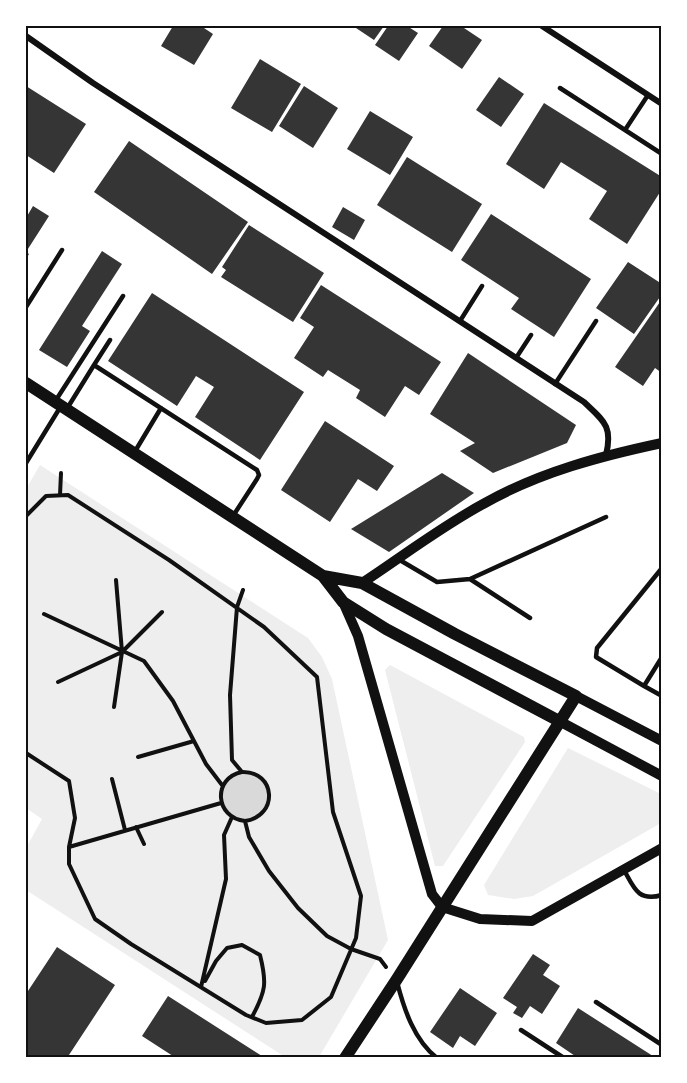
<svg xmlns="http://www.w3.org/2000/svg" width="687" height="1083" font-family="'DM Sans',sans-serif">
<style>
.green{fill:#eee}
.water{fill:#d9d9d9}
.building{fill:#353535}
.lines{fill:none;stroke-linecap:round;stroke-linejoin:round}
.path{stroke:#111;stroke-width:4}
.service{stroke:#111;stroke-width:4.5}
.minor{stroke:#111;stroke-width:6}
.tertiary{stroke:#111;stroke-width:10}
.secondary{stroke:#111;stroke-width:12}
.neatline{fill:none;stroke:#111;stroke-width:2}
</style>
<rect width="100%" height="100%" fill="#fff"/>
<path class="green" d="M40,465l268,173 14,19 10,22 56,261 -69,117h-34l-259,-167v-42l16,-29 -16,-11v-319z
M390,665l134,72 1,5 -82,124h-8l-50,-196z
M568,748l93,46v29l-128,73 -19,3 -26,-4 -4,-10z"/>
<path class="water" d="M222 796a23 23 0 1 1 46 0a23 23 0 1 1-46 0Z"/>
<path class="building" d="M173,26h33l-2,2 9,6 -19,31 -33,-19z
M353,26h31l-10,14z
M388,26h19l11,7 -19,28 -24,-16z
M443,26h18l21,14 -20,29 -33,-23z
M260,59l41,25 -29,48 -41,-24z
M499,77l25,17 -23,33 -25,-17z
M26,86l60,38 -32,49 -28,-18z
M304,86l34,22 -25,40 -34,-22z
M544,103l118,74v12l-35,55 -38,-25 18,-28 -46,-29 -17,27 -38,-25z
M370,111l43,26 -23,38 -43,-26z
M129,141l119,81 -36,52 -118,-82z
M407,157l75,47 -30,48 -75,-47z
M33,206l16,10 -23,36 3,2 -3,5v-41z
M343,207l22,13 -11,20 -22,-13z
M491,214l100,65 -37,58 -43,-28 8,-11 -58,-38z
M249,225l75,48 -31,49 -72,-45 5,-7 -4,-3z
M102,251l20,13 -40,62 8,5 -23,36 -28,-17z
M628,262l34,22v10l-28,40 -38,-26z
M321,285l120,77 -22,33 -14,-9 -20,31 -29,-19 4,-8 -32,-20 -5,7 -29,-19 20,-31 -14,-9z
M152,293l152,99 -44,68 -65,-43 19,-30 -18,-11 -19,30 -69,-45z
M662,299v74l-7,-5 -12,18 -28,-19z
M468,353l108,72 -9,18 -74,30 -33,-22 15,-8 -45,-29z
M325,421l69,45 -17,25 -19,-12 -28,43 -49,-32z
M442,473l32,20 -85,59 -38,-23z
M57,947l58,38 -48,73h-41v-64z
M533,954l17,11 -7,10 17,11 -18,28 -12,-8 -8,12 -9,-5 4,-6 -14,-9z
M460,988l37,25 -22,33 -15,-10 -7,12 -23,-16z
M168,996l94,60 -1,2h-85l-34,-22z
M578,1008l78,50h-78l-22,-15z"/>
<g class="lines">
<path class="path" d="M60,495l1,-22
M26,516l20,-20 22,-1 101,65 95,67 53,50 16,135 28,84 -5,42 -25,59 -29,23 -36,3 -20,-8 -115,-71 -36,-25 -26,-55v-17l6,-29 -6,-37 -43,-28
M243,590l-6,17 -7,88 2,65 10,12c-30,6 -27,46 3,49l4,16 20,34 29,37 29,28 24,13 29,10 6,8
M44,614l100,47 29,40 33,63 16,21
M58,682l64,-30 40,-40
M114,707l8,-55 -6,-72
M138,757l56,-16
M242,772c34,-1 37,44 3,49
M112,779l13,51
M136,827l8,17
M69,847l152,-44
M205,981l11,-20 11,-13 15,-3 18,10c7,28 6,36 -8,62
M201,987l25,-108 -2,-44 8,-18"/>
<path class="service" d="M560,88l65,42 23,-35
M625,130l37,24
M26,307l36,-57
M460,321l22,-35
M516,358l15,-23
M94,365l16,-25
M555,384l41,-63
M56,400l67,-104
M68,407l26,-42 163,105 2,5 -2,4 -24,37
M134,453l27,-45
M26,463l35,-57
M398,559l39,23 33,-3 136,-62
M470,579l60,39
M662,657l-18,29 18,10
M644,686l-48,-29 1,-9 65,-80
M624,870c10,18 14,32 38,25
M397,982c7,27 17,58 40,76
M596,1002l66,43
M521,1030l43,28"/>
<path class="minor" d="M542,26l120,78
M26,36l67,47 491,319c20,19 29,24 22,53"/>
<path class="tertiary" d="M362,583c41,-27 80,-57 123,-80 55,-31 116,-47 177,-60
M343,602l15,34 74,258 10,13 38,12 52,2 130,-73
M576,696l86,45
M561,722l101,54"/>
<path class="secondary" d="M26,383l297,193 20,26 43,27 175,93
M323,576l39,7 93,51 121,62 -179,283 -52,79"/>
</g>
<rect width="687" height="1083" fill="none" stroke="#ffffff" stroke-width="54"/>
<rect x="27" y="27" width="633" height="1029" class="neatline"/>
</svg>
